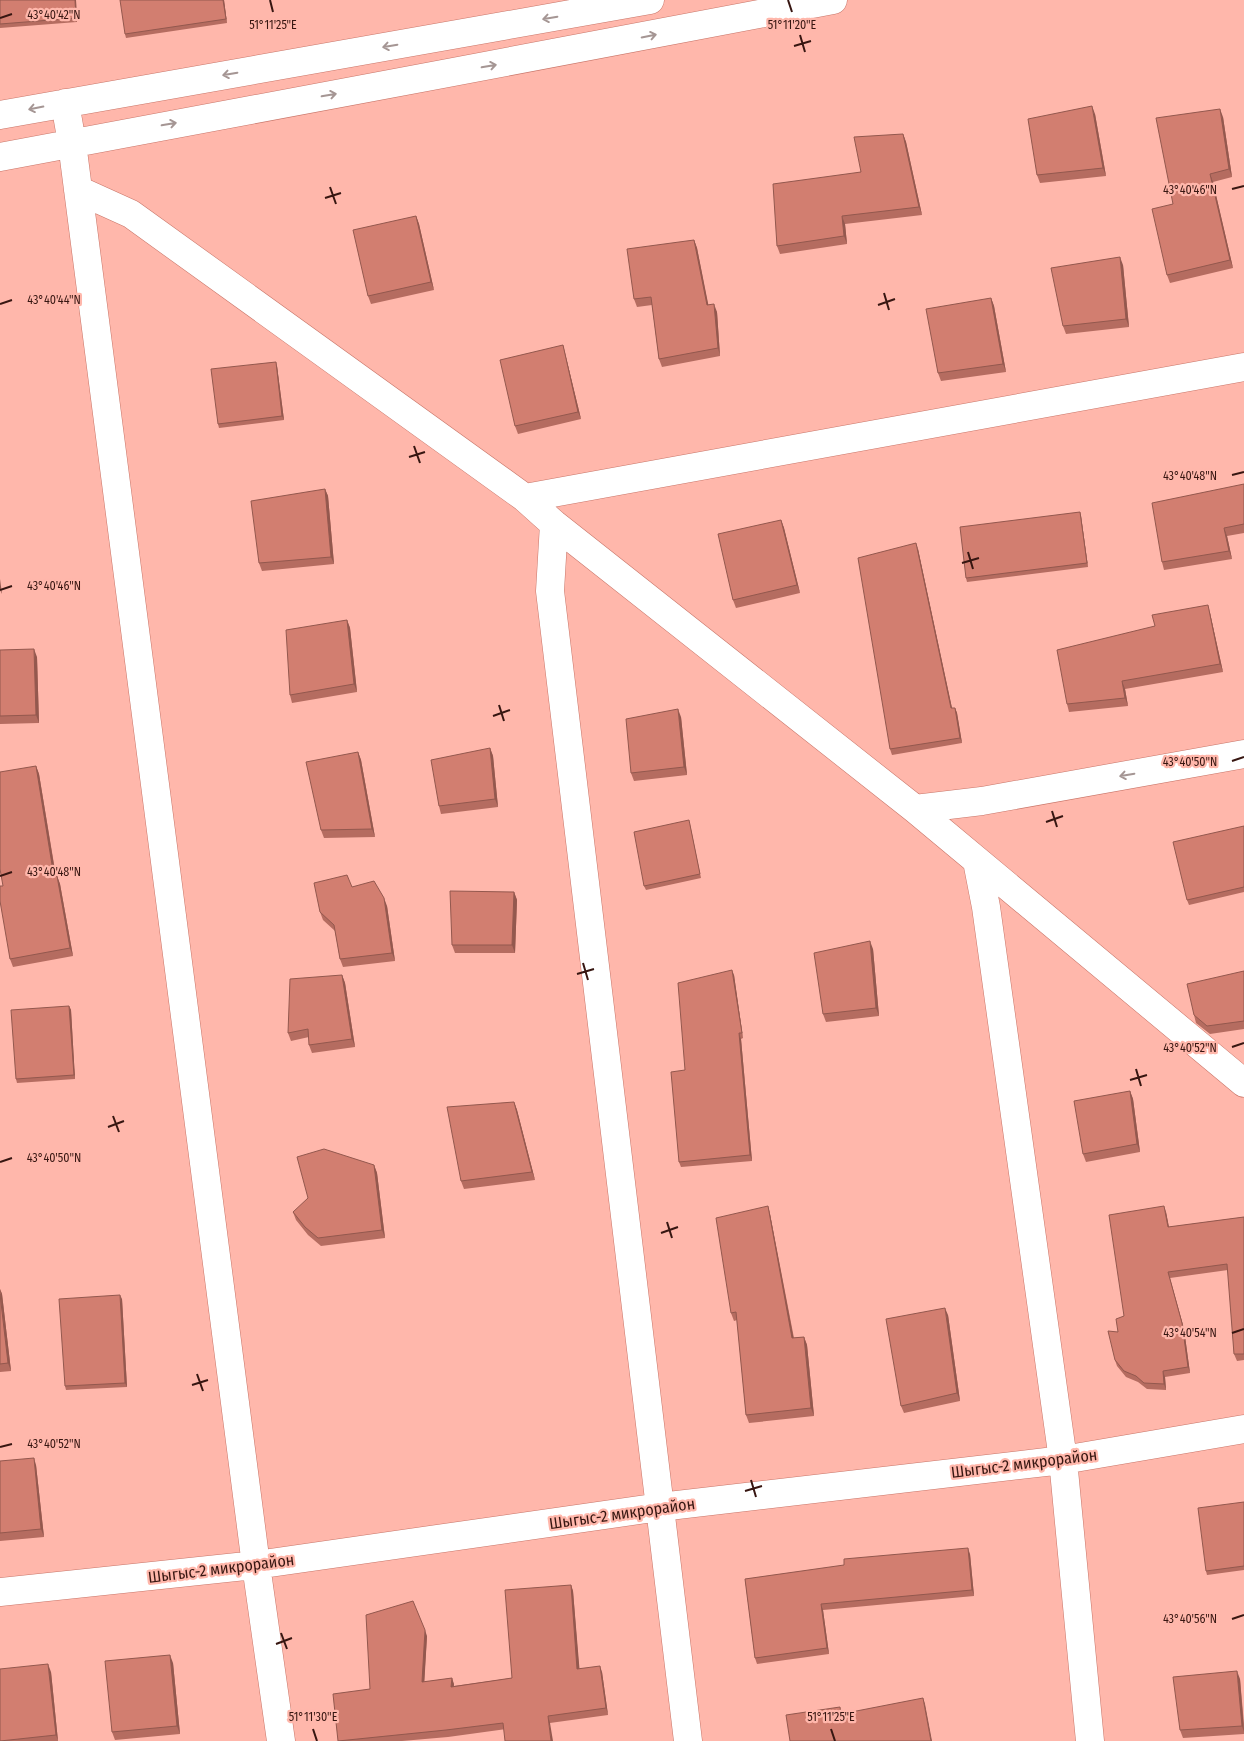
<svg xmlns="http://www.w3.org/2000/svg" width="1244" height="1741" font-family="'Fira Sans Condensed',sans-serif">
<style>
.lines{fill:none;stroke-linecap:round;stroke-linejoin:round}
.minor-casing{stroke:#c87568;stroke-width:29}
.minor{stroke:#fff;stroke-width:28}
.wall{fill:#b56c60}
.shaded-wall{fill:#93584e}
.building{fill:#d27e70;stroke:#93584e}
.oneway{stroke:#a59694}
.ticks{fill:none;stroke:#371611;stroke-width:2}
.labels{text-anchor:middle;stroke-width:4.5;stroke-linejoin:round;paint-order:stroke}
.street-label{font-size:16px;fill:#371611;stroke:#ffb7ab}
.ticks-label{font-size:12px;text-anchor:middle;fill:#371611;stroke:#ffb7ab;stroke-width:4.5;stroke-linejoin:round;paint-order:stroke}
</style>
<rect width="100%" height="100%" fill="#ffb7ab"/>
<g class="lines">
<g class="minor-casing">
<path id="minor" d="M65,103l7,40 184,1422 25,176
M0,115l650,-115
M0,157c277,-53 556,-103 833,-157
M78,190l53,24 394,284 29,26 361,285 329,274
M525,498l719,-131
M554,524l-4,67 138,1150
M915,809l67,-8 262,-47
M977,861l9,46 77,553 27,281
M0,1592l256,-27 404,-58 403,-47 181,-31"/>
</g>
<use href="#minor" class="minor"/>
</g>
<path class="wall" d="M0,0h76l1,22 -77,6z
M224,0l3,23 -101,15 -1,-4z
M1095,114l11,62 -66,7 -3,-8z
M1223,117l9,60 -19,5 20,86 -63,15 -3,-8 6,-71z
M903,134l3,8 16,73 -77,9 2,20 -67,10 -3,-8z
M416,216l3,8 15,66 -63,14 -3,-8z
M694,240l3,8 11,57 9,7 3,44 -58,11 -3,-8 -7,-54 -15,2 -3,-8z
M1123,265l6,62 -63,7 -3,-8z
M991,298l3,8 12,66 -65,9 -3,-8z
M563,345l2,8 16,66 -63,15 -3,-8z
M277,366l7,54 -65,8 -1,-4z
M1244,484v49l-17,3 5,23 -68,11 -2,-8z
M325,489l3,7 6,68 -72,7 -3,-8z
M1080,512l1,4 7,51 -121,15 -1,-4z
M781,520l3,8 16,65 -64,15 -3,-8z
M918,549l34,159h3l2,5 5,30 -70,12 -2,-6z
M1210,613l13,59 -98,17 3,17 -59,6 -2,-8z
M347,620l3,8 7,64 -65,11 -2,-8z
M0,650l37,7 2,66 -39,1z
M681,717l6,58 -53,6 -3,-8z
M490,748l3,8 5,51 -57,7 -2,-8z
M358,752l3,8 14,77 -51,1 -3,-8z
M36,766l3,8 17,102h1l3,8 13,72 -60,11 -3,-8 -7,-73z
M690,824l11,54 -55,12 -2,-4z
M1244,826v66l-55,13 -2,-5z
M352,887l35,19 8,55 -52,6 -3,-8 -5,-28 -12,-11 -3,-8z
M514,892l3,8 -2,53h-60l-3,-8z
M873,949l6,67 -53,6 -3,-8z
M1244,971v58l-34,5 -14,-11 -2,-8z
M342,975l3,8 10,64 -43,6 -3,-8v-8l-18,4 -3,-8z
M734,975l9,63 -2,1 11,122 -71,6 -2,-5 6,-92z
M69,1006l2,4 4,69 -58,4 -1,-4z
M1130,1091l3,8 7,53 -54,10 -3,-8z
M514,1102l3,8 18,70 -71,9 -3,-8z
M374,1165l3,8 8,65 -64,8 -13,-11 -12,-15 -3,-8z
M768,1206l2,8 24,124 10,-1 3,8 7,71 -65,7 -3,-8 -9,-95 -3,1 -3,-8z
M1166,1212l3,15 75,-10v143l-7,1 -3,-7 -6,-84 -58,8 14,51 6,44 -25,4 1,13 -19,-1 -9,-7 -12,-5 -9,-11 -2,-6 3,-28z
M0,1289l2,5 9,77 -11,1z
M122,1299l5,88 -61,3 -1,-4z
M948,1315l12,86 -56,12 -3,-7z
M0,1461l36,4 8,72 -44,4z
M1244,1502v68l-37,5 -1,-4z
M970,1554l4,42 -151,14 6,44 -72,10 -2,-6 -10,-79z
M571,1585l2,6 6,78 23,3 6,43 -160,22 -46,4h-64l32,-52 57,-53 -3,46 28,-4 2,8 58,-8z
M173,1663l7,71 -65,6 -3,-8z
M51,1672l7,69h-58z
M1240,1679l4,45v10l-61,4 -3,-8z"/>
<path class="shaded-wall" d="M75,0h1l1,22 -1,-4z
M223,0h1l3,23 -1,-4z
M1092,106l3,8 11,62 -3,-8z
M1220,109l3,8 9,60 -3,-8z
M903,134l3,8 16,73 -3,-8z
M1210,174l3,8 20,86 -3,-8z
M416,216l3,8 15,66 -3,-8z
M842,216l3,8 2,20 -3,-8z
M694,240l3,8 13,65 -3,-8z
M1120,257l3,8 6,62 -3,-8z
M991,298l3,8 12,66 -3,-8z
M714,304l3,8 3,44 -2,-8z
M563,345l2,8 16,66 -3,-7z
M276,362l1,4 7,54 -2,-4z
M325,489l3,7 6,68 -3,-7z
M1080,512l1,4 7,51 -1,-4z
M781,520l3,8 16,65 -3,-8z
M1224,528l3,8 5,23 -3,-8z
M916,543l2,6 35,164 -2,-5z
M0,579l2,15 -2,-4z
M1208,605l2,8 13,59 -3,-8z
M347,620l3,8 7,64 -3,-8z
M34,649l3,8 2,66 -3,-8z
M1122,681l3,8 3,17 -3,-8z
M955,708l2,5 5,30 -2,-5z
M678,709l3,8 6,58 -3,-8z
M490,748l3,8 5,51 -3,-8z
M358,752l3,8 14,77 -3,-8z
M36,766l3,8 18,110 -3,-7z
M57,876l3,8 13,72 -3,-8z
M514,892l3,8 -2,53 -3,-8z
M384,898l3,8 8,55 -3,-8z
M870,941l3,8 6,67 -3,-8z
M732,970l2,5 9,63 -1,-5z
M342,975l3,8 10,64 -3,-8z
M69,1006l2,4 4,69 -1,-4z
M739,1033l2,6 11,122 -2,-6z
M1130,1091l3,8 7,53 -3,-8z
M514,1102l3,8 18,70 -3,-8z
M374,1165l3,8 8,65 -3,-8z
M768,1206l2,8 25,132 -3,-8z
M1164,1206l2,6 4,21 -2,-6z
M1168,1272l16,57 6,44 -2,-6z
M0,1289l2,5 9,77 -3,-8z
M120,1295l2,4 5,88 -2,-4z
M945,1308l3,7 12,86 -3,-8z
M804,1337l3,8 7,71 -3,-8z
M1163,1371l2,6 1,13 -2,-6z
M34,1458l2,7 8,72 -3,-8z
M968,1548l2,6 4,42 -2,-6z
M571,1585l2,6 7,84 -3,-6z
M821,1604l2,6 6,44 -2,-6z
M425,1630l2,6 -3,52 -2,-6z
M170,1655l3,8 7,71 -3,-8z
M48,1664l3,8 7,69 -2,-6z
M600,1666l2,6 6,43 -2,-7z
M1237,1671l3,8 4,53 -2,-6z
M452,1678l2,6 -1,9 -2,-6z
M923,1698l2,6 7,37h-1z
M548,1716l2,7 3,18h-2z"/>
<path class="building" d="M0,0h75l1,18 -76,6z
M120,0h103l3,19 -101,15z
M1092,106l11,62 -66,7 -9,-56z
M1220,109l9,60 -19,5 20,86 -63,15 -15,-66 21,-5 -17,-86z
M903,134l16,73 -77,9 2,20 -67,10 -4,-62 88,-12 -7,-35z
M416,216l15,66 -63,14 -15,-66z
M694,240l13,65 7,-1 4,44 -59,11 -8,-62 -17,2 -7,-50z
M1120,257l6,62 -63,7 -12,-58z
M991,298l12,66 -65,9 -12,-64z
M563,345l15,67 -63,14 -15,-66z
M276,362l6,54 -64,8 -7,-55z
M1244,484v40l-20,4 5,23 -67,11 -10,-59z
M325,489l6,68 -72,6 -8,-62z
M1080,512l7,51 -121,15 -6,-51z
M781,520l16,65 -64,15 -15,-66z
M916,543l35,165h4l5,30 -70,11 -32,-191z
M1208,605l12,59 -98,17 3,17 -58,6 -10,-54 98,-24 -3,-11z
M347,620l7,64 -64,11 -4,-65z
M34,649l2,66 -36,1v-66z
M678,709l6,58 -53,6 -5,-54z
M490,748l5,51 -56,7 -8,-46z
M358,752l14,77 -51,1 -15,-68z
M36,766l18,111 3,-1 13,72 -60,11 -10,-58v-15h3l-3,-17v-97z
M689,820l11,54 -56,12 -10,-54z
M1244,826v61l-57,13 -14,-58z
M347,875l5,12 22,-6 10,17 8,55 -52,6 -6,-34 -14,-13 -6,-29z
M450,891l64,1 -2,53h-60z
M870,941l6,67 -53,6 -9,-61z
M732,970l10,63h-3l11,122 -71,7 -8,-90 14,-2 -7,-87z
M1244,971v50l-37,5 -13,-11 -7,-31z
M342,975l10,64 -43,6 -1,-16 -20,4 2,-54z
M69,1006l5,69 -58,4 -5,-69z
M1130,1091l7,53 -54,10 -9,-53z
M514,1102l18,70 -71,9 -14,-74z
M324,1149l50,16 8,65 -64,8 -13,-11 -12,-15 15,-14 -11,-41z
M768,1206l24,132 12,-1 7,71 -65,7 -10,-103 -5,1 -15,-95z
M1164,1206l4,21 76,-10v137h-10l-7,-90 -59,8 14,51 6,44 -25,4 1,13 -20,-1 -8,-7 -12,-5 -9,-11 -7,-29 10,1 -2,-13 8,-3 -15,-101z
M0,1294l8,69 -8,1z
M120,1295l5,88 -60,3 -6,-87z
M945,1308l12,85 -56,13 -15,-87z
M34,1458l7,71 -41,4v-72z
M1244,1502v64l-38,5 -8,-63z
M968,1548l4,42 -151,14 6,44 -72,10 -10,-79 99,-14v-6z
M571,1585l6,84 23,-3 6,42 -58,8 3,25h-46l-2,-18 -57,7 -108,11 -5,-47 37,-5 -4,-74 47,-14 12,29 -3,52 30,-4 -1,9 61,-9 -7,-88z
M170,1655l7,71 -65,6 -7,-71z
M48,1664l8,71 -56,6v-72z
M1237,1671l5,55 -62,4 -7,-53z
M923,1698l8,43h-141l-4,-26 54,-8 1,7z"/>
<defs><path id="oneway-shaft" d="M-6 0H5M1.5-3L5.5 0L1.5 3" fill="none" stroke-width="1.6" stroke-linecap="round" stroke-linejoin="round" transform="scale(1.25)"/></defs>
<g class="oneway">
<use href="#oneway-shaft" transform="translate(550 18) rotate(170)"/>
<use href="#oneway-shaft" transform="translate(649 36) rotate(-11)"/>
<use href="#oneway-shaft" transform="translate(390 46) rotate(170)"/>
<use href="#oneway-shaft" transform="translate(489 66) rotate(-10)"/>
<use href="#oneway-shaft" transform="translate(230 74) rotate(170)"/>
<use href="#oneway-shaft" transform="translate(329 95) rotate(-10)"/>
<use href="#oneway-shaft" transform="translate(36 108) rotate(169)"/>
<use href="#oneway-shaft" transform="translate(169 124) rotate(-10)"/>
<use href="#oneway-shaft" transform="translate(1127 775) rotate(170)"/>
</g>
<path class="ticks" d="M270,0l3,12M788,0l4,12M0,18l12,-4M800,35l5,17M794,46l17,-5M330,187l6,17M1232,189l12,-3M325,198l16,-5M884,293l5,17M0,304l12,-4M878,305l17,-6M414,446l6,17M409,457l16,-5M1232,475l12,-3M968,552l5,17M962,563l17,-5M0,590l12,-4M499,705l5,16M493,716l17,-6M1232,761l12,-4M1052,811l5,16M1046,822l17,-6M0,876l12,-4M583,963l5,17M577,974l17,-5M1232,1047l12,-4M1136,1069l5,17M1130,1080l17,-5M113,1116l6,16M108,1127l16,-6M0,1162l12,-4M667,1222l5,16M661,1233l17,-6M1232,1333l12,-4M197,1374l6,17M192,1385l16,-5M0,1447l12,-3M751,1480l5,17M745,1491l17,-5M1232,1619l12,-4M281,1633l6,16M276,1644l16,-6M313,1729l4,12M831,1729l4,12"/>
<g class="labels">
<g class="street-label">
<text transform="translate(1024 1463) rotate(-7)" y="6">Шыгыс-2 микрорайон</text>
<text transform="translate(622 1513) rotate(-8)" y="6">Шыгыс-2 микрорайон</text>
<text transform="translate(221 1568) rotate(-7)" y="6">Шыгыс-2 микрорайон</text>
</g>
</g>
<g class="ticks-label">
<text x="54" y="19">43°40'42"N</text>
<text x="273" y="29">51°11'25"E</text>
<text x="792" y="29">51°11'20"E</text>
<text x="1190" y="194">43°40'46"N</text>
<text x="54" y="304">43°40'44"N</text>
<text x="1190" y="480">43°40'48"N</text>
<text x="54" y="590">43°40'46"N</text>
<text x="1190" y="766">43°40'50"N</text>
<text x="54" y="876">43°40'48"N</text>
<text x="1190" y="1052">43°40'52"N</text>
<text x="54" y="1162">43°40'50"N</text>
<text x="1190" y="1337">43°40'54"N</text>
<text x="54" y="1448">43°40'52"N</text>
<text x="1190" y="1623">43°40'56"N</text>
<text x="313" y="1721">51°11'30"E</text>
<text x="831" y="1721">51°11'25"E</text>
</g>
</svg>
